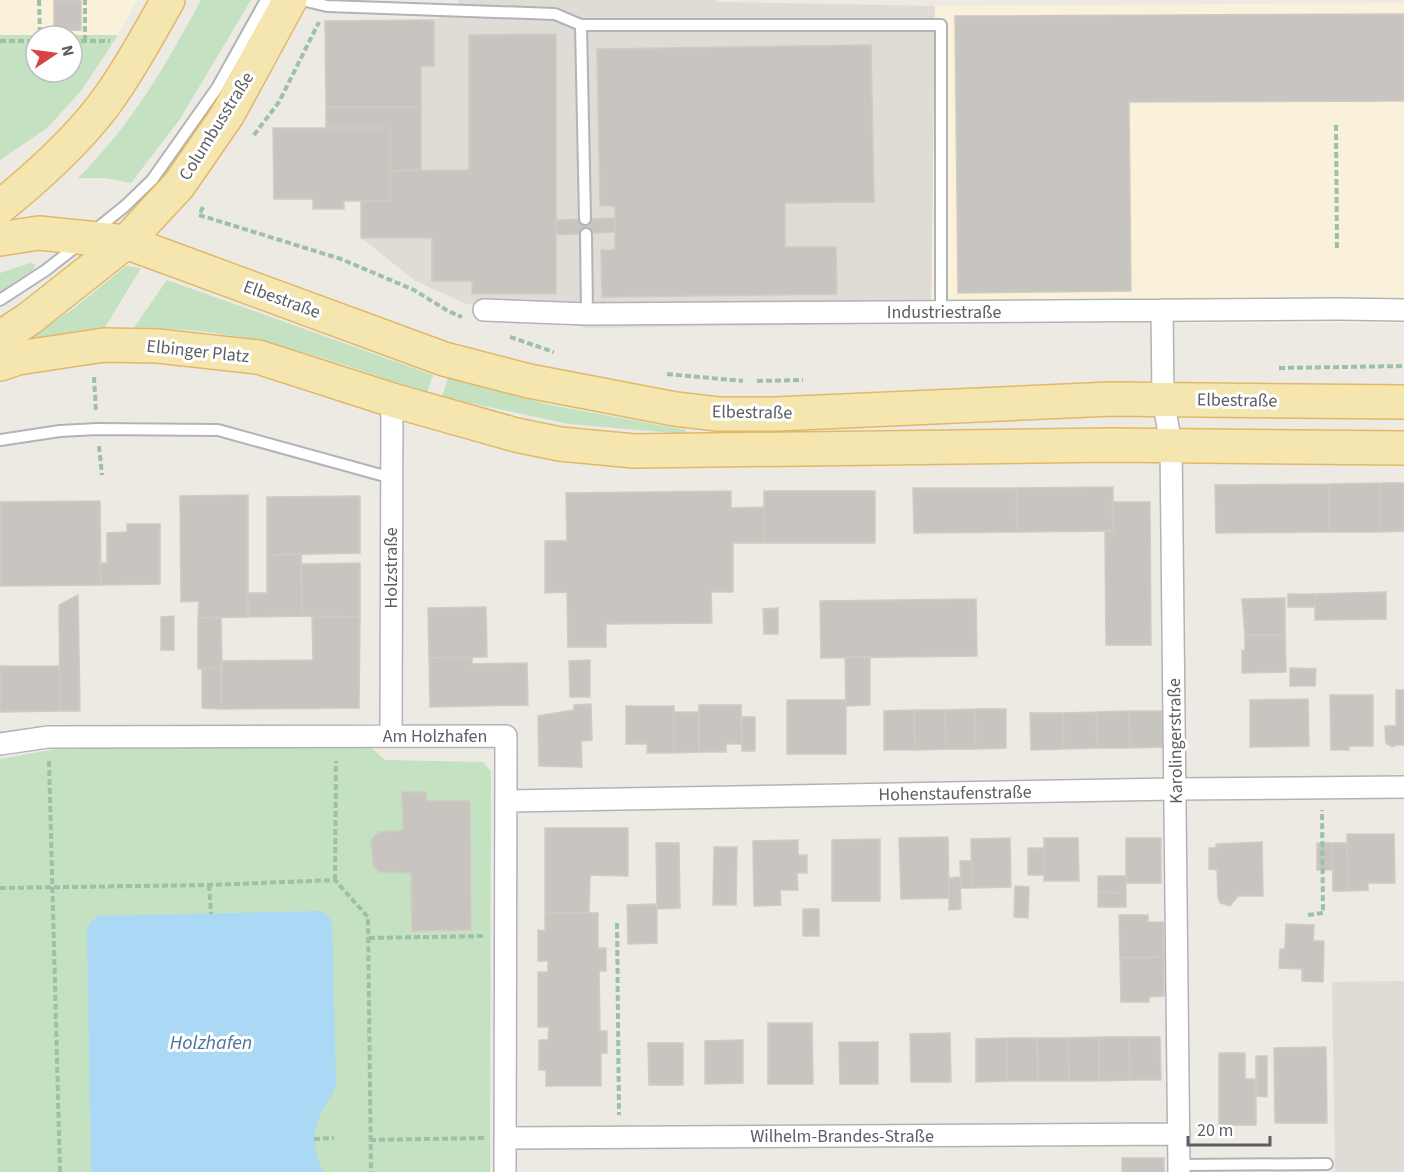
<svg xmlns="http://www.w3.org/2000/svg" width="1404" height="1172" font-family="'Source Sans 3',sans-serif">
<style>
.commercial{fill:#faf1db}
.education{fill:#dfdbd5}
.green{fill:#c4e1c2;fill-rule:evenodd}
.water{fill:#aad8f5}
.building{fill:#c8c5c0;stroke:#d0cbc2;stroke-width:1.5}
.lines{fill:none;stroke-linecap:round;stroke-linejoin:round}
.service-casing{stroke:#b0b4b7;stroke-width:14}
.minor-casing{stroke:#b0b4b7;stroke-width:24}
.primary-casing{stroke:#e1b867;stroke-width:36}
.path{stroke:#9cc1a5;stroke-width:4;stroke-dasharray:6 3;stroke-linecap:butt}
.service{stroke:#fff;stroke-width:10}
.minor{stroke:#fff;stroke-width:21}
.primary{stroke:#f5e6af;stroke-width:33}
.labels{text-anchor:middle;stroke-width:6;stroke-linejoin:round;paint-order:stroke}
.street-label{font-size:18px;fill:#5b5f62;stroke:#fff}
.water-label{font-size:20px;font-style:italic;fill:#47759c;stroke:#fff}
</style>
<rect width="100%" height="100%" fill="#eceae3"/>
<path class="commercial" d="M0,0h137l-19,35h-118z
M1404,3v320h-473l4,-317z"/>
<path class="education" d="M458,0h258l1,2 218,4 -4,317 -343,5 -124,-25 -48,-22 -55,-43v-37h29v-30l31,-1v-104h13v-46l24,-10z
M1404,981v191h-69l-3,-190z"/>
<path class="green" d="M201,0h50l-71,119 -49,64 -26,-5h-27c53,-52 88,-113 123,-178z
M0,35h118l-37,56 -34,37 -47,32zM36,36h36v36h-36z
M30,263l5,1 -1,5 -34,23v-19z
M126,266l15,2 -40,66 -75,6 47,-31z
M167,280l266,95 -6,18c-96,-33 -191,-69 -294,-64z
M448,378l97,26 141,26 -1,4 -116,-10 -127,-27z
M367,744l18,16 98,2 8,9 -1,401h-490v-413l61,-11z"/>
<path class="water" d="M320,911l9,6 3,8 4,161c-4,10 -10,16 -14,25 -11,20 -9,41 2,61h-233l-4,-242 4,-8 8,-6z"/>
<path class="building" d="M54,0h27v30l-27,1z
M1404,14v87l-275,1 2,189 -173,2 -3,-277z
M434,20v46h-13v41h-95l-1,-86z
M556,34v260h-84v-13h-40v-43h-71v-37h29v-30l79,-1v-135z
M871,45l3,157 -89,1v44h51l1,47 -235,3 -1,-47h14v-44h-15l-3,-157z
M326,107h95v63l-31,1v-43h-64z
M273,128h117v73h-46v8h-31v-10h-39z
M615,218v14l-59,3v-15z
M1380,483h24v48l-24,1z
M1380,483v49h-51v-48z
M1329,484v48l-113,1 -1,-48z
M1113,487v44l-96,1 -1,-44z
M913,488h103l1,44 -103,1z
M731,491v17l33,-1v36h-31v49h-22l1,31 -106,1v23h-38l-1,-55 -22,1v-52h22l-1,-48z
M764,491h111v52h-111z
M248,495v122l-50,1 1,-17 -18,1 -1,-106z
M360,496v57l-93,2v-58z
M100,501l1,84 -101,1v-84z
M1112,502h38l1,143h-45l-1,-114h8z
M127,524h33v60l-59,1 -1,-22h7v-30l20,-1z
M301,554l1,62 -54,1v-24h19v-38z
M360,563v54l-58,-1 -1,-52z
M1386,592v27l-71,1v-26z
M1288,594h27v13h-27z
M78,595l2,116h-20l-1,-106z
M1285,598v37h-40l-3,-36z
M976,599l1,57 -156,2 -1,-57z
M486,607l1,50 -58,1 -1,-50z
M778,608v26h-14l-1,-25z
M174,616v34h-13v-33z
M312,616l48,1 -1,91 -138,1v-48l92,-1z
M198,618h23l1,50 -24,1z
M1245,635h40l1,37 -44,1v-23l3,1z
M472,657v7l55,-1 1,42 -98,2 -1,-49z
M845,657h25v48l-24,1z
M590,660v37h-20l-1,-36z
M0,666h59l1,45 -60,1z
M222,668l-1,41 -19,-1v-39z
M1290,668l26,1 -1,17h-25z
M1396,690h8v55h-8l-4,2 -6,-4 -1,-17h11z
M1330,695h43v51h-24v4h-18z
M1308,699l1,47 -59,1v-47z
M787,700h59v54h-59z
M591,704l1,36 -11,1 1,26 -43,-1 -1,-50 36,-6v-5z
M699,705h42l1,39h-16v8h-27z
M626,706h48v47h-27v-9h-21z
M975,709l1,40h-30l-1,-39z
M975,709h31v39l-30,1z
M914,710l1,40h-31v-39z
M914,710h31l1,39 -31,1z
M1129,711l1,37h-33l-1,-36z
M1129,711h33l1,36 -33,1z
M674,712h24l1,40 -25,1z
M1096,712l1,36 -33,1 -1,-36z
M1030,713h33l1,36 -33,1z
M741,717h14v34h-13z
M402,792h24l1,9h43l1,129 -59,1 -1,-58 -32,-1 -6,-7 -2,-25 8,-8 24,-2z
M545,828h83v48l-38,-1 -1,38h-44z
M1347,834h47l1,49h-27v7l-20,1z
M948,837l1,61 -48,1 -2,-61z
M1010,838l1,49 -39,1 -1,-49z
M1044,838h34l1,43h-35z
M1126,838h35v45h-35z
M880,839v62h-48v-61z
M798,840v15h9v18h-10l1,17h-18l1,15 -27,1 -1,-65z
M1262,842l1,54h-25l-8,10 -10,-3 -2,-6 -1,-27 -8,-1v-21h7v-4z
M656,843h23l1,65 -23,1z
M1317,843h15l1,27h-16z
M1332,843h15l1,48h-15z
M714,847h23l-1,58h-23z
M1028,848h15l1,27h-16z
M960,861h12v27h-11z
M1098,876h28v17l-28,-1z
M960,877l1,32 -12,1v-32z
M1015,886l14,1 -1,31 -14,-1z
M1098,892l28,1v14h-28z
M657,904v39l-29,1 -1,-39z
M803,909h16v27h-16z
M545,913h53v35h8v23h-7l1,60h7v22h-6v33h-55v-16h-7v-30h9l1,-13h-11v-55h10v-11h-10v-31l7,1z
M1119,915h29v7h15l1,35 -44,1z
M1286,924l28,1 -1,16h11l-1,41 -21,-1v-12l-23,-1 1,-19h5z
M1164,957v39l-15,1v5h-28l-1,-44z
M768,1023h44l1,61h-45z
M950,1033l1,49h-40l-1,-48z
M1099,1037v44h-30l-1,-43z
M1099,1037h30l1,43 -31,1z
M1129,1037h31l1,43h-31z
M1007,1038v43l-31,1v-43z
M1007,1038h30l1,43h-31z
M1037,1038h31l1,43h-31z
M743,1040v43l-38,1v-43z
M839,1042h39v42h-38z
M648,1043h35v42h-34z
M1326,1047l1,76h-52l-1,-75z
M1219,1053h26v26h11v46h-37z
M1256,1056h11v41l-11,-1z
M1122,1158h42v14h-42z"/>
<g class="lines">
<g class="service-casing">
<path id="service" d="M302,0l25,6 228,8 26,11h360v287
M581,25l4,194
M94,231l31,-25 27,-26 65,-92 49,-88
M586,234l1,80
M0,300l46,-30 32,-25
M0,440l60,-9 37,-2 121,1 174,48
M1179,1165l148,-1"/>
</g>
<g class="minor-casing">
<path id="minor" d="M484,310l103,4 752,-5 65,1
M1162,310l1,88 8,47 8,727
M391,736l1,-336
M0,744l48,-7 458,-1 -1,436
M507,801l668,-12 229,-2
M505,1138l674,-4"/>
</g>
<g class="primary-casing">
<path id="primary" d="M0,207c37,-30 84,-73 111,-112 21,-30 39,-63 57,-95
M0,239l39,-6 87,9 318,117 85,22 146,28 43,5h58l335,-15 293,3
M0,338l30,-20 96,-76 53,-57 49,-71 62,-114
M0,364l18,-6 86,-13 54,1 100,11 134,43 124,35 44,9 74,7 477,-6 293,3"/>
</g>
<path class="path" d="M39,0l1,36
M0,41h36
M72,41h38
M85,41v-41
M1336,125l1,126
M254,135l25,-33 40,-80
M203,207l-4,8 142,44 73,31 34,21 14,6
M510,337l44,15
M1279,368l125,-2
M667,374l76,7
M94,377l2,35
M757,381l46,-1
M99,446l3,29
M49,761l11,411
M335,880l1,-119
M209,885l2,29
M0,888l209,-3 126,-5 33,37 3,255
M1308,915l15,-2 -1,-103
M617,923l2,192
M369,938l114,-2
M314,1139l20,-1
M370,1140l114,-2"/>
<use href="#service" class="service"/>
<use href="#minor" class="minor"/>
<use href="#primary" class="primary"/>
</g>
<g class="labels">
<g class="street-label">
<text transform="translate(216 126) rotate(-58)" y="6">Columbusstraße</text>
<text transform="translate(282 299) rotate(20)" y="6">Elbestraße</text>
<text x="944" y="318">Industriestraße</text>
<text transform="translate(198 351) rotate(6)" y="6">Elbinger Platz</text>
<text transform="translate(1237 400) rotate(1)" y="6">Elbestraße</text>
<text transform="translate(752 412) rotate(1)" y="6">Elbestraße</text>
<text transform="translate(391 568) rotate(-90)" y="6">Holzstraße</text>
<text x="435" y="742">Am Holzhafen</text>
<text transform="translate(1175 741) rotate(-91)" y="6">Karolingerstraße</text>
<text transform="translate(955 793) rotate(-1)" y="6">Hohenstaufenstraße</text>
<text x="842" y="1142">Wilhelm-Brandes-Straße</text>
</g>
<g class="water-label">
<text x="211" y="1049">Holzhafen</text>
</g>
</g>
<g transform="translate(54 54) rotate(77)"><circle r="28" fill="#ffffff" stroke="#bdbfc0" stroke-width="1.5"/>
<path d="M0-4.5L10 22L0 15L-10 22Z" fill="#d54440"/>
<text y="-9" font-size="16" font-weight="bold" text-anchor="middle" fill="#5b5f62">N</text>
</g>
<path d="M1188 1136v9h82v-9" fill="none" stroke="#5b5f62" stroke-width="3"/>
<text x="1197" y="1136" font-size="18" fill="#5b5f62" stroke="#ffffff" stroke-width="4.5" paint-order="stroke">20 m</text>
</svg>
